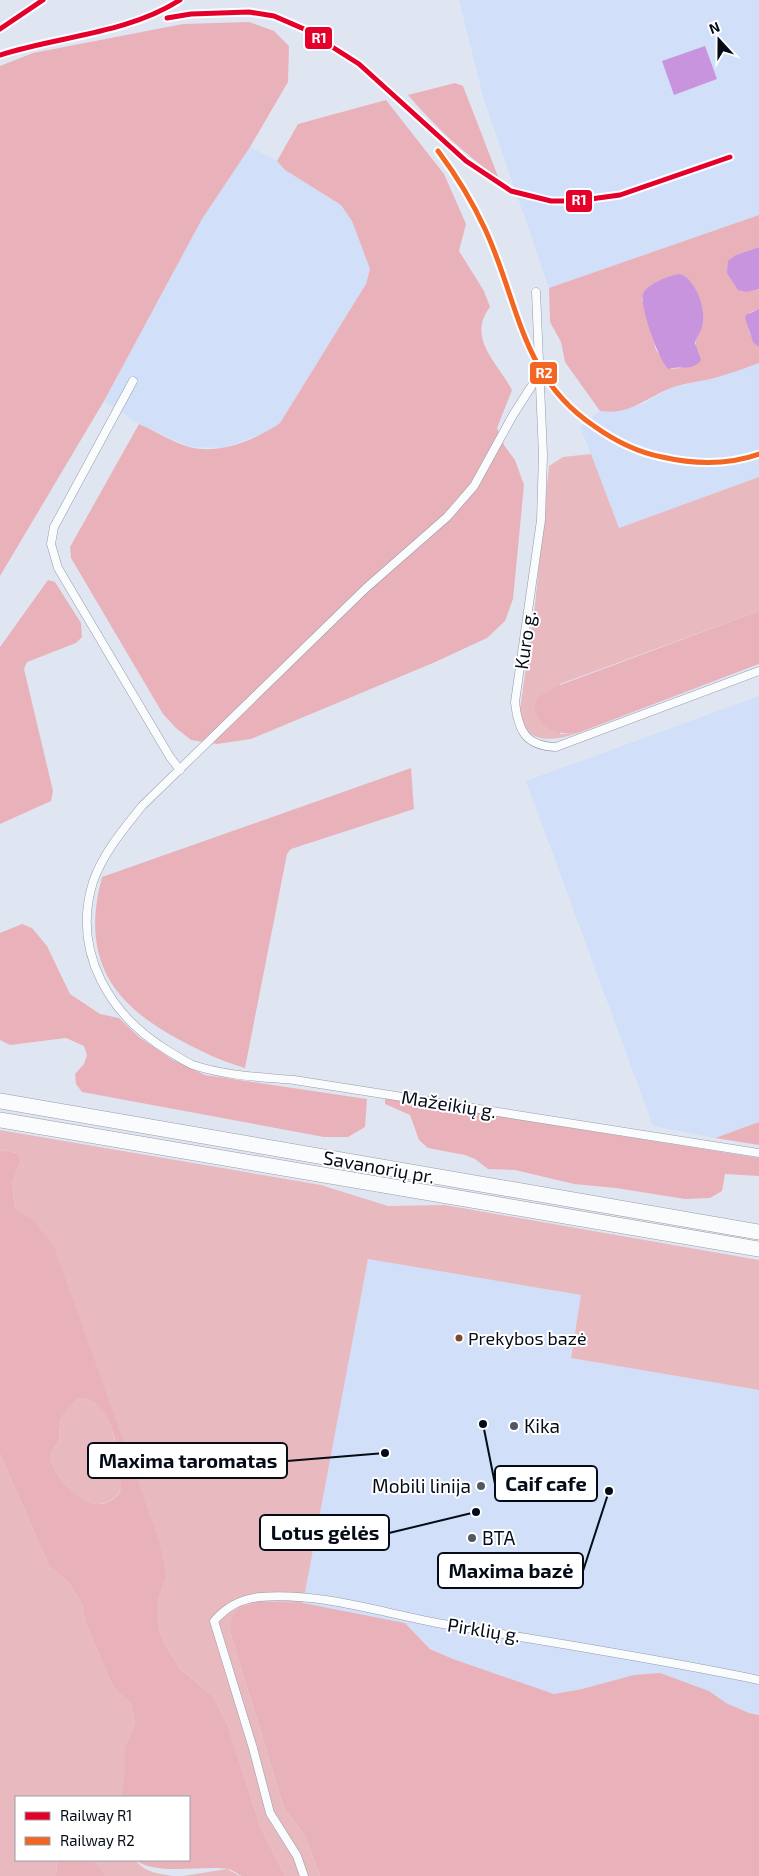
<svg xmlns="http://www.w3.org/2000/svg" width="759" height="1876" font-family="'Exo 2',sans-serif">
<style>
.built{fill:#d1e0f8}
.green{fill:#e9b9c0}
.forest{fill:#e9b2ba;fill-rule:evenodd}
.water{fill:#c894de}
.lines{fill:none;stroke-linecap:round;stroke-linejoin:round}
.street-casing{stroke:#959ca7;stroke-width:9}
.highway-casing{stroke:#959ca7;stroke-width:16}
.street{stroke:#fafbfd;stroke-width:8}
.highway{stroke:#fafbfd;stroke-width:15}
.rail-1-casing{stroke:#fff;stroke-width:9}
.rail-2-casing{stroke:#fff;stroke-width:9}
.rail-1{stroke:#e4002b;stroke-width:5}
.rail-2{stroke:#f26522;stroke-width:5}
.bus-dot{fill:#7a4b2a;stroke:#fff;stroke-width:2}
.poi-dot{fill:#515864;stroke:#fff;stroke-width:2}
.labels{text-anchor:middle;stroke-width:4;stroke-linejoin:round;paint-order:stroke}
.bus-label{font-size:18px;fill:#050c18;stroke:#fff;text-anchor:start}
.street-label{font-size:19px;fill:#050c18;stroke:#fff}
.poi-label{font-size:19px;fill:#050c18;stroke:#fff;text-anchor:start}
.leader{fill:none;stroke:#050c18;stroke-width:2}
.callout-dot{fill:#050c18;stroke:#fff;stroke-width:2}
.callout{fill:#fff;stroke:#050c18;stroke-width:2}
.callout-label{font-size:20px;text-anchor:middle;font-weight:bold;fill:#050c18}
.line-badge{stroke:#fff;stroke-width:2}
.badge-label{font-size:14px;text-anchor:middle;font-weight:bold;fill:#fff}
</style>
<rect width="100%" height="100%" fill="#dfe6f2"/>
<path class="built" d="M459,0h300v215l-210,73 -65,-188z
M250,147l27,14 8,9 56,35 11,16 18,48 -4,15 -86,139 -14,9 -42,16 -34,-1 -51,-23 -35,-23 98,-182z
M759,363v114l-140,51 -39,-102 20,-15 9,1 13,-2 23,-7 21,-13 12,-4 41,-9z
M759,696v426l-44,16 -62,-12 -127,-345z
M368,1259l213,36 -10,63 188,32v325l-10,-2 -23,-10 -17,-12 -127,-2 -28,5 -101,-35 -23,-11 -25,-25 -102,-20z"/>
<path class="green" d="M591,454l28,74 140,-51v134l-199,73v50l18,-1c-26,9 -56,12 -58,-24l15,-104 14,-139 14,-9z
M0,1130l321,55 67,21 57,-1 314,55v130l-188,-32 10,-63 -213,-36 -65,344c-29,-1 -71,-11 -73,29l54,176 21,28 15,40h-35l-25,-50 -32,-100 -15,-30 -32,-26 -12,-18 -10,-22 -1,-31 9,-23 -6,-30 -128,-326 -18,-13 -3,-24 9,-22 -4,-8 -17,-3z
M79,1398c10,1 17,4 24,11 9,11 19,59 19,73 0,12 -11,21 -23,22 -17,2 -45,-28 -48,-43 -2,-9 5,-14 8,-21 1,-5 0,-10 1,-15 1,-13 10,-20 19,-27z
M0,1454l49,112 20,17 13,21 3,18 28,65 18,17 4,19 -10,23v27l-5,24h-104v63h41l-1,16h-56z
M94,1860h42c8,13 25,14 38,16h-68z
M227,1869l13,7h-57z"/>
<path class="forest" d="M249,22l25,9 15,15 -1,36 -38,65 -48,72 -98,182 -104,175v-510l33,-13 150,-29z
M455,83l8,3 36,93c-34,-25 -64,-52 -91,-84z
M386,100l58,74 22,50 -7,27 25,40 6,16c-24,31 8,56 22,83l-15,38 7,17 11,15 9,25 -11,114 -8,22 -18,17 -54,25 -182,76 -34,5 -26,-4 -15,-12 -13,-14 -92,-156 -1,-11 69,-123c16,7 33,18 50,23 31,8 66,-7 91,-24l86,-139 4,-15 -18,-48 -11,-16 -56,-35 -8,-9 21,-37z
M759,215v32l-23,8 11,37 12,-3v20l-10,4c-4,12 1,26 10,34v16c-14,5 -27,10 -41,14 -13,4 -28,5 -41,9 -28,8 -44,30 -77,25l-35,-49 -4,-20 -11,-20 -1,-34zM674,275l29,48 -7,17v7l-15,21 -11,1 -14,-19 -14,-51 5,-10z
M48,580l7,2 26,41 1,14 -6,6 -49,19 -3,7 29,122 -2,10 -51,23v-177z
M759,611v53l-181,69c-22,2 -37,-3 -44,-26l4,-10 22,-12z
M411,768l3,41 -123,40 -4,5 -42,214c-24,-7 -45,-17 -67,-29 -69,-37 -97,-83 -76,-162z
M22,924l10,4 15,18 23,48 30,20 19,4 20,19 34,23 32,15 162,24 -2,28 -17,10h-24l-242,-45 -6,-8 -1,-10 9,-10 3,-9 -3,-9 -18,-8 -56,7 -10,-5v-107z
M385,1098l374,60v18l-34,-2 -3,17 -12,7 -25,1 -69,-11 -42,-4 -59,-14 -27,-1 -13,-10 -10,-4 -37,-7 -9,-8 -9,-25 -25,-11z
M759,1122v23l-44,-7z
M0,1150l17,3 4,8 -9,22 3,24 18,13 21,27 107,299 6,30 -9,23 1,31 10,22 12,18 32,26 15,30 32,100 25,50c-13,0 -31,0 -43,0 -4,-1 -8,-6 -14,-7 -23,-4 -74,7 -92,-9h53v-63h-69l5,-24v-27l10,-23 -4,-19 -18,-17 -28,-65 -3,-18 -13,-21 -20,-17 -49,-112zM79,1398c10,1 17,4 23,11 11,11 25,72 17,84 -4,6 -12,11 -19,11 -18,2 -45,-27 -49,-43 -2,-9 5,-14 8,-21 1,-5 0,-10 1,-15 1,-12 10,-20 19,-27z
M259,1601l44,2 102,20 25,26 23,10 101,35 28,-5 52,-14 26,-2 49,18 17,12 23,10 10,2v161h-439l-15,-40 -21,-28 -54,-176c1,-23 9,-25 29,-31z
M57,1860h37l12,16h-50z"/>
<path class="water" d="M705,46l12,33 -43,16 -12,-34z
M759,247v42l-12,3 -9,-2 -11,-17 1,-12 8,-6z
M680,274c15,5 25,32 23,47 0,8 -6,15 -8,22l6,17c-9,12 -20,5 -32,9 -9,-4 -30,-64 -26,-75 4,-10 27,-19 37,-20z
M759,309v38l-6,-5 -8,-24 1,-3z"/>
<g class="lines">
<g class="street-casing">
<path id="street" d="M536,292l7,163 -2,65 -26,182c3,28 10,44 41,45l203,-76
M538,376l-25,39 -39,71 -27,31 -81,71 -224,218c-19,24 -39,47 -49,76 -22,71 18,135 77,170 7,4 15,10 23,13 33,11 67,12 101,15l465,73
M133,381l-79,146 -3,17 7,24 112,189 10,13
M304,1876l-7,-20 -27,-43 -17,-65 -39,-127c13,-15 27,-22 46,-24 61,-5 122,16 183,27 105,18 211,34 316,56"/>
</g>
<g class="highway-casing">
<path id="highway" d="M0,1101l759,131
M0,1120l759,129"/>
</g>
<use href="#street" class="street"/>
<use href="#highway" class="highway"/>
<g class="rail-1-casing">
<path id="rail-1" d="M167,18l24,-4 58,-2 25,4 30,13 55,35 107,97 45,30 40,10h25l44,-6 110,-38
M0,29l43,-29
M0,55c59,-19 127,-21 180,-55"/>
</g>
<g class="rail-2-casing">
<path id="rail-2" d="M438,151c18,24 34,50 47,78 34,73 35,147 109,197 21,15 42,26 68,31 31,7 66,8 97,-3"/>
</g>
<use href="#rail-1" class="rail-1"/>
<use href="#rail-2" class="rail-2"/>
</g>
<circle class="bus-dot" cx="459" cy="1338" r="4.5"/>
<g class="poi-dot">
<circle cx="514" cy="1426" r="5"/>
<circle cx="481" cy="1486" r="5"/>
<circle cx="472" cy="1538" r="5"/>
</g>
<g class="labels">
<g class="bus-label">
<text x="468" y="1345">Prekybos bazė</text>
</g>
<g class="street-label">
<text transform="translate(525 640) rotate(-82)" y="7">Kuro g.</text>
<text transform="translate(449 1104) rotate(9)" y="7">Mažeikių g.</text>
<text transform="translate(379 1167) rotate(10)" y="7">Savanorių pr.</text>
<text transform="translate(484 1630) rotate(9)" y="7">Pirklių g.</text>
</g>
<g class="poi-label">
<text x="524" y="1433">Kika</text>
<text x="471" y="1493" text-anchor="end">Mobili linija</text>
<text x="482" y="1545">BTA</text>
</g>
</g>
<path class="leader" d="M385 1453L287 1461M483 1424L495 1484M476 1512L389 1533M609 1491L583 1571"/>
<g class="callout-dot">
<circle cx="385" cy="1453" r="5"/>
<circle cx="483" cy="1424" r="5"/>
<circle cx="476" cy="1512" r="5"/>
<circle cx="609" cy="1491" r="5"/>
</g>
<g class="callout">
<rect x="88" y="1443" width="199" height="35" rx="5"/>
<rect x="495" y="1466" width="102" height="35" rx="5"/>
<rect x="260" y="1515" width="129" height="35" rx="5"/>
<rect x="438" y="1553" width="145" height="35" rx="5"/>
</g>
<g class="callout-label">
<text x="188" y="1468">Maxima taromatas</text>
<text x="546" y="1491">Caif cafe</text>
<text x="325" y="1540">Lotus gėlės</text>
<text x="511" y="1578">Maxima bazė</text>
</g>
<g class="line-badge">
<rect x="304" y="26" width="29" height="24" rx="5" fill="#e4002b"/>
<rect x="565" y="189" width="28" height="24" rx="5" fill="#e4002b"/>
<rect x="529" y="361" width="29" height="24" rx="5" fill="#f26522"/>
</g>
<g class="badge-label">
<text x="319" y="43">R1</text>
<text x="579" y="205">R1</text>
<text x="544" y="378">R2</text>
</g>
<rect x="15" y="1796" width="175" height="65" fill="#ffffff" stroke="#9b9ea3"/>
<rect x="25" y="1812" width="25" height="8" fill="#e4002b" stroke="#9b9ea3"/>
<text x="60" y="1821" font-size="15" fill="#050c18">Railway R1</text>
<rect x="25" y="1837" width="25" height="8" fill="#f26522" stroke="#9b9ea3"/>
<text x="60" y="1846" font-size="15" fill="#050c18">Railway R2</text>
<g transform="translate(719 40) rotate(339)" stroke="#ffffff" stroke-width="4" paint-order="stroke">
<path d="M0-4L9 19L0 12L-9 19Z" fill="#050c18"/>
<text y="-8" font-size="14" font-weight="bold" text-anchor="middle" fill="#050c18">N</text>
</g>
</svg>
